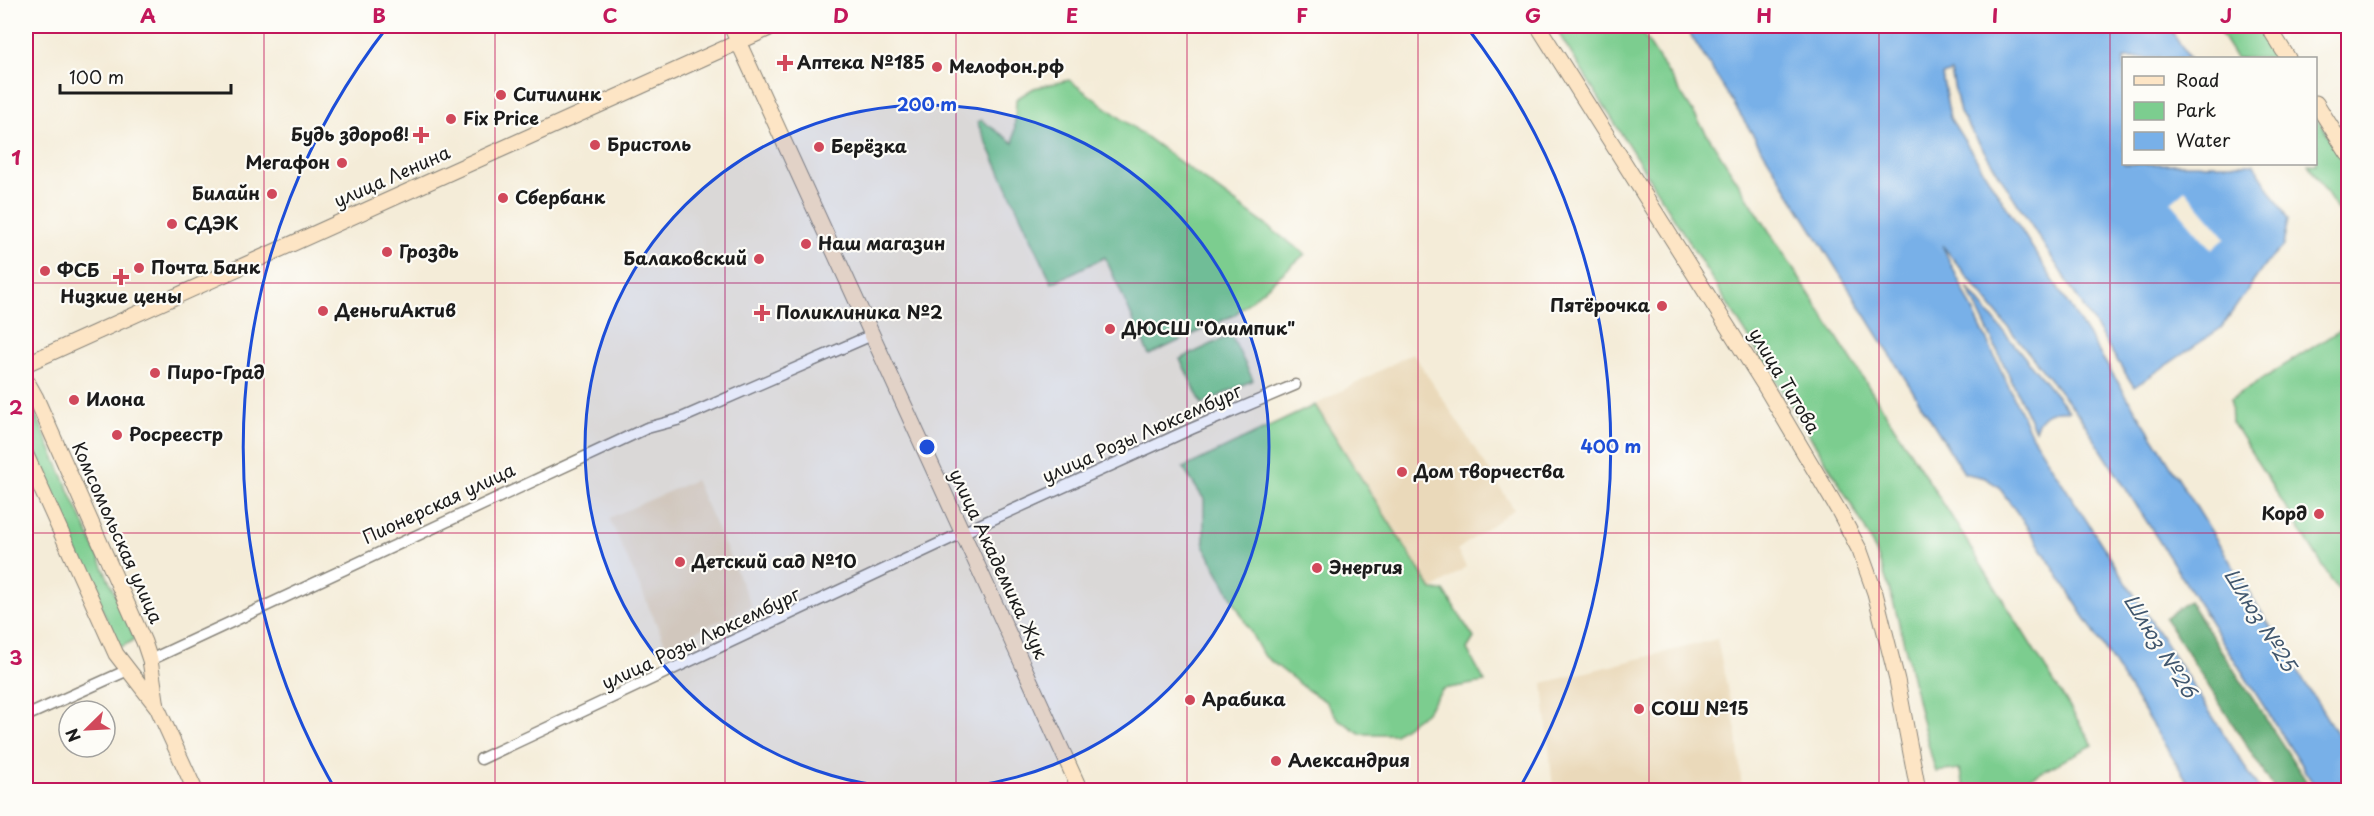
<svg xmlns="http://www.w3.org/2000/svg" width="2374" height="816" font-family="'Playpen Sans',sans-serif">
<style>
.built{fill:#ead9ba}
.green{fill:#7ccd8f;stroke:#4c7456;stroke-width:1.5}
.forest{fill:#65b07a;stroke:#40664b;stroke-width:1.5}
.water{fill:#78b0e8;stroke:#4a6682;stroke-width:1.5}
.pier{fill:#f4ecd8}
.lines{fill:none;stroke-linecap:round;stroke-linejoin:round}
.street-casing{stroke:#88847a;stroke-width:13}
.secondary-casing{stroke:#88847a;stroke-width:17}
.street{stroke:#fff;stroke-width:10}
.secondary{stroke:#fde5c5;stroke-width:15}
.grid{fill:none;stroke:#c2185b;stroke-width:1.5;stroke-opacity:0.55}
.ring{fill:none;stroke:#1d4ed8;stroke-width:3}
.poi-dot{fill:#d1495b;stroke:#fdfcf7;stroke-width:2}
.labels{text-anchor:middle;stroke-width:4.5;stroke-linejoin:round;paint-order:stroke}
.poi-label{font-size:18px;font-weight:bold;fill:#1c1c1c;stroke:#fdfcf7;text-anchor:start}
.street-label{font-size:18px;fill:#1c1c1c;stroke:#fdfcf7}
.water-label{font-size:20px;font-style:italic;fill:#41576e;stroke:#fdfcf7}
.centre{fill:#1d4ed8;stroke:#fdfcf7;stroke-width:3}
.ring-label{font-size:18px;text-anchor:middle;font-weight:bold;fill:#1d4ed8;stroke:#fdfcf7;stroke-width:4.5;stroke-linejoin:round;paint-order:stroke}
.neatline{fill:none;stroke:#c2185b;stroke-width:2}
.grid-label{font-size:20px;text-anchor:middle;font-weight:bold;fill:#c2185b}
</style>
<rect width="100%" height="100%" fill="#fdfcf7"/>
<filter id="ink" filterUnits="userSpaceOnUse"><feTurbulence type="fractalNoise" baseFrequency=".0167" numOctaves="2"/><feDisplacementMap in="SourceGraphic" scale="12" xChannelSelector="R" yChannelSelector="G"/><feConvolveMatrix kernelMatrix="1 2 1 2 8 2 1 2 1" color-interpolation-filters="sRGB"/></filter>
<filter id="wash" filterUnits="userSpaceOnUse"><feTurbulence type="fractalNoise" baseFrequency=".008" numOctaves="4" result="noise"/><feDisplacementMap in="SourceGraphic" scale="24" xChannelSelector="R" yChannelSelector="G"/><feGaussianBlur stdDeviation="1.35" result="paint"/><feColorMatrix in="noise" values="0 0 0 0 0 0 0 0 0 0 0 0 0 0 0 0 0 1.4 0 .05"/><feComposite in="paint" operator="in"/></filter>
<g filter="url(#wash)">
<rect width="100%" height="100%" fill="#f4ecd8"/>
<path class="built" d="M1413,353l101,156 -57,41 9,17 -34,23 -117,-185z
M695,480l57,126 -86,39 -57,-127z
M1717,639l20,96 5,55h-189l-10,-107z"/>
<path class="green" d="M1554,26h84l310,485 145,234 -85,45h-42l-7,-21 -23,3c-24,-76 -32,-159 -65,-231 -10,-22 -24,-43 -36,-65z
M2216,26h42l21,32h-43z
M1069,80l236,174 -71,61 -85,40 -44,-98 -53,26 -75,-161 4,-2 33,23 2,-44 18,-11z
M2316,115l32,54v58l-40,-63h8z
M2348,325v281l-116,-184 -1,-23z
M1231,335l22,45 -51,24 -22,-45z
M26,401l4,1 104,235 -1,4 -12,6 -3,-2 -92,-205z
M1315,405l117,185 12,1 30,47 -7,11 18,33 -42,7 -18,24 -30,21h-34l-23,-15 -13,-18 -16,-10 -46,-36 -59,-109v-47l-21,-31z"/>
<path class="forest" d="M2189,601l123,189h-37l-110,-172z"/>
<path class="water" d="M1685,26h483l21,32h-65v106h130l34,55 -5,27 -18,19 -44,63 -87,59 -174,-274 -9,-41 -9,3 8,43 211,332 187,302v38h-31l-236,-372 -139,-173 90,191 228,354h-67l-162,-258 -33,-46 -13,-8 -21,-5z
M1967,287l102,124c-17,-1 -28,1 -34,19z"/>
<path class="pier" d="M2185,190l41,48 -14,12 -41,-48z"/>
</g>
<g filter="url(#ink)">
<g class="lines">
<g class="street-casing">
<path id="street" d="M150,660l497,-232 30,-8 195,-85
M26,716l102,-46
M481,759l481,-226 229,-104 104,-44"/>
</g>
<g class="secondary-casing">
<path id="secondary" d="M731,26l349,764
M1538,26l225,357 77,130 20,38 15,42 22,87 21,110
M2268,26l20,32
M2316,103l32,51
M26,364l748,-338
M26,380l10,18 108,244 6,18 7,47
M26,455l90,199 41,53 38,83"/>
</g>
<use href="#street" class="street"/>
<use href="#secondary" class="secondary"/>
</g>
</g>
<path class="grid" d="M264,26v764M495,26v764M725,26v764M956,26v764M1187,26v764M1418,26v764M1649,26v764M1879,26v764M2110,26v764M26,283h2322M26,533h2322"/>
<circle cx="927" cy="447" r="342" fill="#1d4ed8" fill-opacity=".12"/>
<g class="ring">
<circle cx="927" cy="447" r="342"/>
<path d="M335 789A684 684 0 0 1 388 26M1466 26A684 684 0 0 1 1519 789"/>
</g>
<g class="poi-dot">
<path d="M782 54h6v6h6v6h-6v6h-6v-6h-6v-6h6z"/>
<circle cx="937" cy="67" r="6"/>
<circle cx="501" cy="95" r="6"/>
<circle cx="451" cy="119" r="6"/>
<path d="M418 126h6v6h6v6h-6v6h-6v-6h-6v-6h6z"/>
<circle cx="595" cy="145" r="6"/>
<circle cx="819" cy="147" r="6"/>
<circle cx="342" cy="163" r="6"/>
<circle cx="272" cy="194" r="6"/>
<circle cx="503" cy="198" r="6"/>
<circle cx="172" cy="224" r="6"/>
<circle cx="806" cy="244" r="6"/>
<circle cx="387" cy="252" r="6"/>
<circle cx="759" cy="259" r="6"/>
<circle cx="139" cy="268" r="6"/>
<circle cx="45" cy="271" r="6"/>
<path d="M118 268h6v6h6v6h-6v6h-6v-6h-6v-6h6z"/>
<circle cx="1662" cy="306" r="6"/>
<circle cx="323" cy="311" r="6"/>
<path d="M759 304h6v6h6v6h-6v6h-6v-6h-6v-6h6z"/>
<circle cx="1110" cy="329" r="6"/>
<circle cx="155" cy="373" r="6"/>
<circle cx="74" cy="400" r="6"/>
<circle cx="117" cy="435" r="6"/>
<circle cx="1402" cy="472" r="6"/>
<circle cx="2319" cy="514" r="6"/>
<circle cx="680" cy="562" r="6"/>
<circle cx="1317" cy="568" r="6"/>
<circle cx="1190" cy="700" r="6"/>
<circle cx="1639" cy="709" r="6"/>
<circle cx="1276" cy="761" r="6"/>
</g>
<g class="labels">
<g class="poi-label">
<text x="797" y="69">Аптека №185</text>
<text x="949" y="73">Мелофон.рф</text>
<text x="513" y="101">Ситилинк</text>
<text x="463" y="125">Fix Price</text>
<text x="409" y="141" text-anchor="end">Будь здоров!</text>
<text x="607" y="151">Бристоль</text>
<text x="831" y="153">Берёзка</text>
<text x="330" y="169" text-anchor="end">Мегафон</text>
<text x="260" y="200" text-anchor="end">Билайн</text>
<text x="515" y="204">Сбербанк</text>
<text x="184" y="230">СДЭК</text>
<text x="818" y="250">Наш магазин</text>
<text x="399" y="258">Гроздь</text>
<text x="747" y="265" text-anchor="end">Балаковский</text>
<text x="151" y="274">Почта Банк</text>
<text x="57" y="277">ФСБ</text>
<text x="121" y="303" text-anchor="middle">Низкие цены</text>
<text x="1650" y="312" text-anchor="end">Пятёрочка</text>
<text x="335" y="317">ДеньгиАктив</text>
<text x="776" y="319">Поликлиника №2</text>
<text x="1122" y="335">ДЮСШ "Олимпик"</text>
<text x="167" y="379">Пиро-Град</text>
<text x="86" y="406">Илона</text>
<text x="129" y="441">Росреестр</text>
<text x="1414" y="478">Дом творчества</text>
<text x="2307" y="520" text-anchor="end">Корд</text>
<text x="692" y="568">Детский сад №10</text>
<text x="1329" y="574">Энергия</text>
<text x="1202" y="706">Арабика</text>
<text x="1651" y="715">СОШ №15</text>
<text x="1288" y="767">Александрия</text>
</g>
<g class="street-label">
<text transform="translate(392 177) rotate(-24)" y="6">улица Ленина</text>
<text transform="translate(1784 381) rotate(59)" y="6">улица Титова</text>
<text transform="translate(1142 434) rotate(-24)" y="6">улица Розы Люксембург</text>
<text transform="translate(439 504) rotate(-25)" y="6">Пионерская улица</text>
<text transform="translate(117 533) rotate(66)" y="6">Комсомольская улица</text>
<text transform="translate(998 564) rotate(65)" y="6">улица Академика Жук</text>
<text transform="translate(701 639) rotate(-25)" y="6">улица Розы Люксембург</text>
</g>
<g class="water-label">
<text transform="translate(2260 620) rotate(58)" y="7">Шлюз №25</text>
<text transform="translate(2160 646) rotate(58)" y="7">Шлюз №26</text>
</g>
</g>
<circle cx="927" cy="447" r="9" class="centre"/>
<g class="ring-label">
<text x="927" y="111">200 m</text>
<text x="1611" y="453">400 m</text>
</g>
<rect width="2374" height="816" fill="none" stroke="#fdfcf7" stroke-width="66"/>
<rect x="2122" y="57" width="195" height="108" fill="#fdfcf7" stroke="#a3a29f" stroke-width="1.5"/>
<rect x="2134" y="76" width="30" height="9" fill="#fde5c5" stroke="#a3a29f" stroke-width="1.5"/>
<text x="2176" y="87" font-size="18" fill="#1c1c1c">Road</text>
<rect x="2134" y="102" width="30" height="18" fill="#7ccd8f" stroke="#a3a29f" stroke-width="1.5"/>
<text x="2176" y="117" font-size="18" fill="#1c1c1c">Park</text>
<rect x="2134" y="132" width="30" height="18" fill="#78b0e8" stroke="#a3a29f" stroke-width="1.5"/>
<text x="2176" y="147" font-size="18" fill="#1c1c1c">Water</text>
<g transform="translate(87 729) rotate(246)"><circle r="28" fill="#fdfcf7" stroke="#a3a29f" stroke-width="1.5"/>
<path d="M0-4.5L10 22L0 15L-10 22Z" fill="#d1495b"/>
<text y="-9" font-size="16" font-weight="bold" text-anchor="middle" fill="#1c1c1c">N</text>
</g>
<path d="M60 84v9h171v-9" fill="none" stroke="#1c1c1c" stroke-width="3"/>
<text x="69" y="84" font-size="18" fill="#1c1c1c" stroke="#fdfcf7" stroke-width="4.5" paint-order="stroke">100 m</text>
<rect x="33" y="33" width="2308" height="750" class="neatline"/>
<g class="grid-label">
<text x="148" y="23">A</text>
<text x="379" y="23">B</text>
<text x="610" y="23">C</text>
<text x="841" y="23">D</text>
<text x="1072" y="23">E</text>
<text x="1302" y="23">F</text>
<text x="1533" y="23">G</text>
<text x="1764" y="23">H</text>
<text x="1995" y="23">I</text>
<text x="2226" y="23">J</text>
<text x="16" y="165">1</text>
<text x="16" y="415">2</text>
<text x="16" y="665">3</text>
</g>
</svg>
